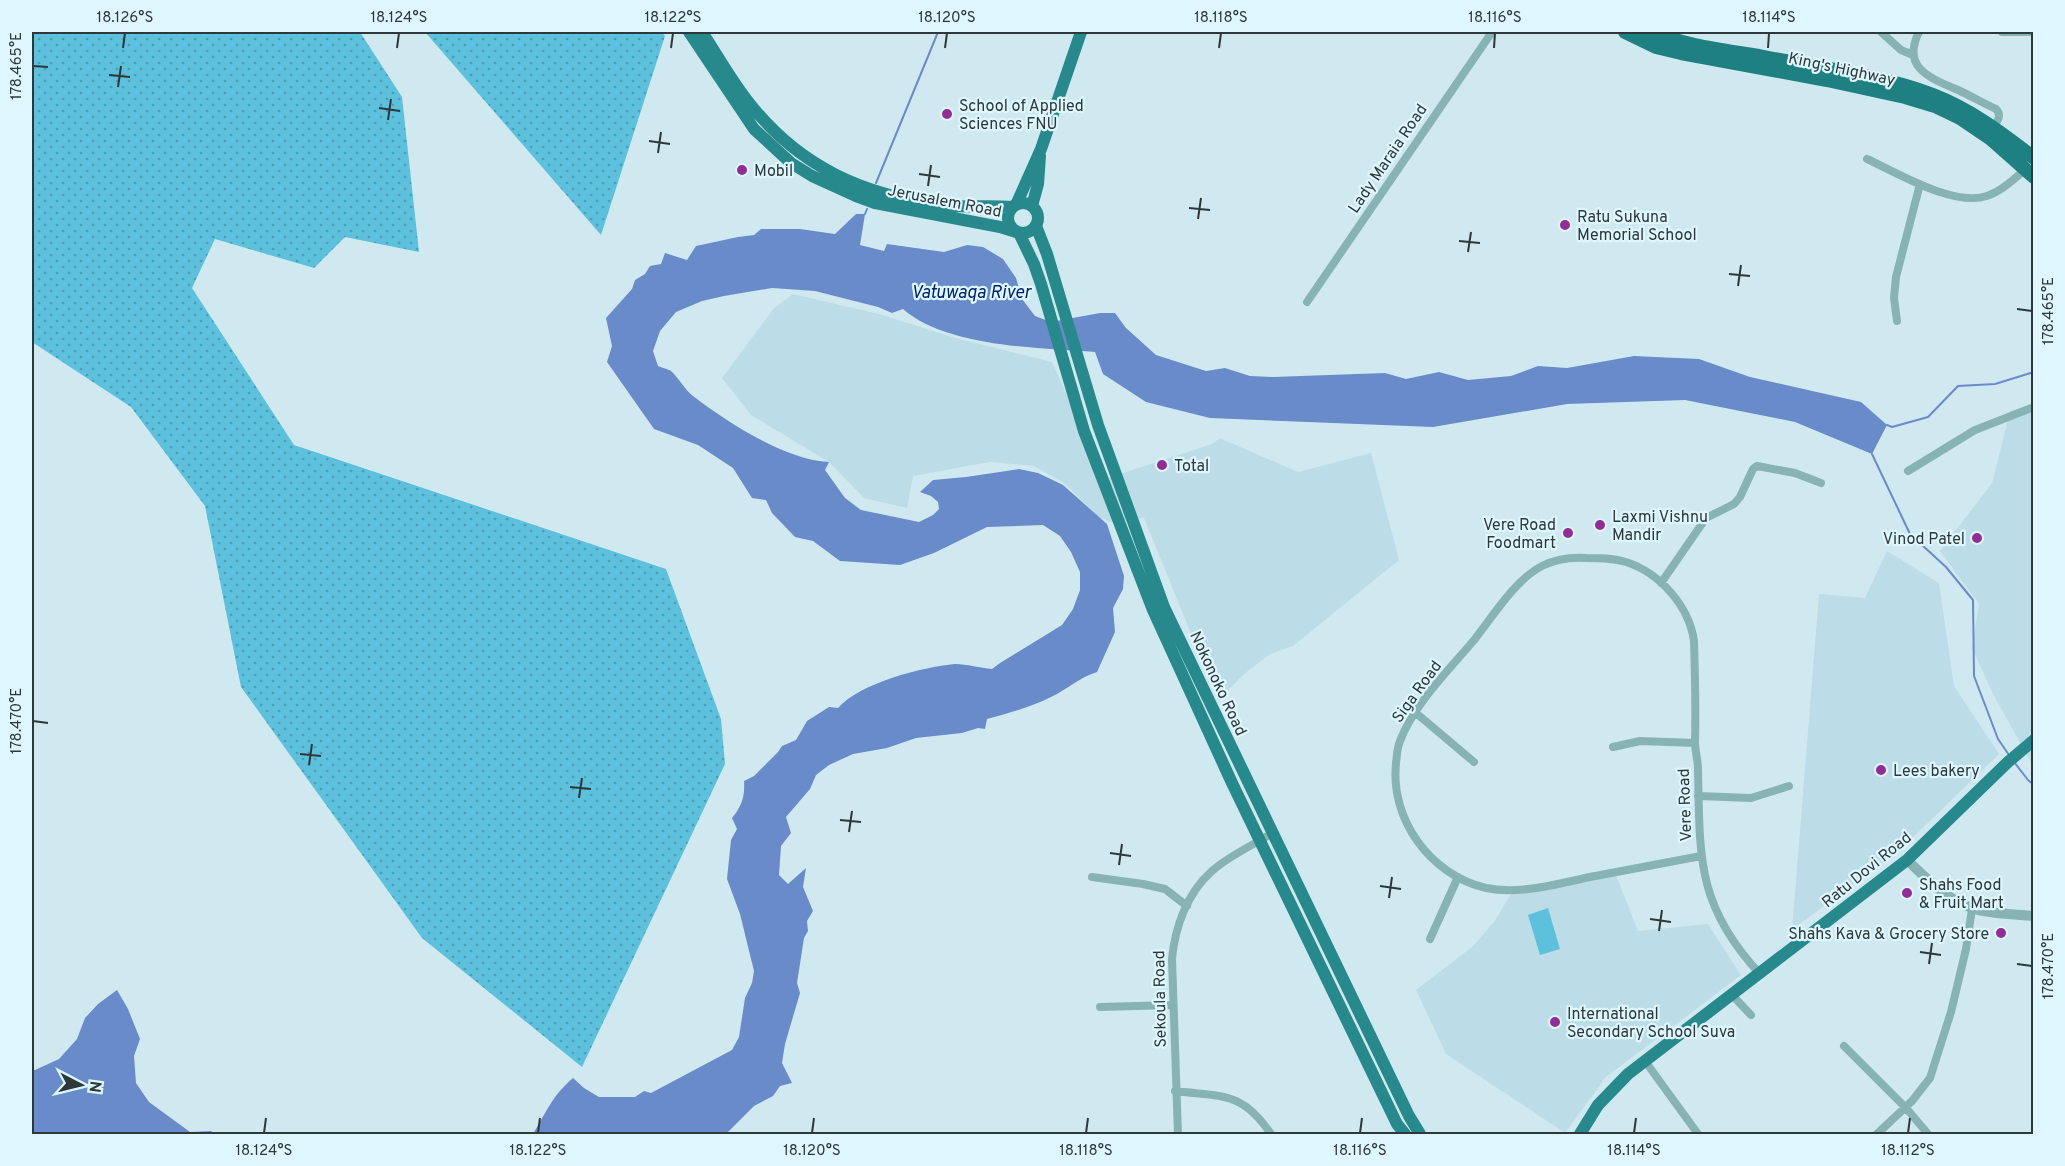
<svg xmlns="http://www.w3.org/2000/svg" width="2065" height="1166" font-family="Overpass,sans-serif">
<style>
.built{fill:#bcdde7}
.grass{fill:url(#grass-dots)}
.pitch{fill:#5dc1dd}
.water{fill:#698bc9}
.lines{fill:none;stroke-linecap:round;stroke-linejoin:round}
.stream{stroke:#698bc9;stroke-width:2}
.minor{stroke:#88b3b4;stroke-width:8}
.tertiary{stroke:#88b3b4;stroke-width:10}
.primary{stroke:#27898c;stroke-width:12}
.trunk{stroke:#1f8082;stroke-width:14}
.ticks{fill:none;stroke:#2e383b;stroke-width:2}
.poi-dot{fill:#912e95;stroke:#def6fe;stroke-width:2}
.labels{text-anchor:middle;stroke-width:4.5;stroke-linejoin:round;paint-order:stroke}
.street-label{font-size:16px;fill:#2e383b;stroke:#def6fe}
.poi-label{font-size:16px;fill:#2e383b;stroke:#def6fe;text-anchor:start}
.water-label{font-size:18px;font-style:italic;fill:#01226b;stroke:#def6fe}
.neatline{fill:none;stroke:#2e383b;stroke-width:2}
.ticks-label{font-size:15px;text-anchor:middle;fill:#2e383b}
</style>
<defs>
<pattern id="grass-dots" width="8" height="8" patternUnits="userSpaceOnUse" patternTransform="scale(1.5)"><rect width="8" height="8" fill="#5dc1dd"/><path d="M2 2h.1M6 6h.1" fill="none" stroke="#4d9eb4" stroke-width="1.8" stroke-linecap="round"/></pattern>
</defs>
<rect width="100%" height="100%" fill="#d0e9f1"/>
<path class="built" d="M793,294l86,20 73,23 100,25 53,117 107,-35 8,-6 78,34 73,-19 28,107 -106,86 -23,8 -26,20 -26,26 -74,-182 -34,4 -12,-6 -34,-33 -30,-17 -44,-4 -77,14 -6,32 -43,-10 -35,-36 -78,-47 -29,-37 52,-70z
M2033,404v362l-40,-72 -21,-46 7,-44 -39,-53 52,-68 18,-72z
M1887,551l52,32 15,103 45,68 -94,91 -113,85 27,-336 46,4z
M1616,875l22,56 70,-7 33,51 -135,102 -41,56 -119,-79 -30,-64 56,-43 22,-25 17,-28z"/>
<path class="grass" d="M32,32h328l42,65 17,155 -74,-15 -31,31 -99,-29 -23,49 102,157 372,124 55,150 4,45 -143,303 -160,-129 -181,-251 -36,-181 -74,-99 -99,-65z
M425,32h237l3,4 -64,199z"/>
<path class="pitch" d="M1548,908l12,41 -20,6 -12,-40z"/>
<path class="water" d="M856,214h9l-5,31 24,6 3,-7 57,8 23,-7 16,2 20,12 13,19 6,21 13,17 16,6 49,-9h15l11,15 30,27 50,16 19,-3 25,8 23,1 112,-4 21,6 33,-7 29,8 43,-4 27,-10 29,2 67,-12 65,3 51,18 111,25 26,23 -15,29 -77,-32 -110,-22 -118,4 -134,23 -223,-9 -64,-16 -43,-28 -8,-22c-56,-4 -149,-5 -192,-43l-11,4 -14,-6 -63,-16 -43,-3 -48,8 -22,5 -26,11 -16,19 -7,20 5,15c4,2 10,3 13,5 8,7 13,18 22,25 34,26 92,64 136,66l-4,8 20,28 16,12 58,12 14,-7 6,-6 -1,-7 -7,-6 -11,-4 13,-12 33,-3 53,-8 19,4 25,12 44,39 17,52 -1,13 -10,19 2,24 -18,40c-19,6 -29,17 -46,25 -20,10 -42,16 -64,22l-2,10 -7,-1 -16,5 -46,5 -29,10 -34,6 -24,11 -13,10 -6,14 -24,28 5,16 -10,13 -2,29 9,9 18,-16 -3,19 10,24 -6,10 1,10 -4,7 -7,45 3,10 -15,51 -3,19 10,20 -12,3 -7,10 -19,10 -28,28h-193c14,-23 19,-38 40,-56l11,10 15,9h36l9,-6 7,2 81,-43 7,-13 6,-39 7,-15 2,-12 -14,-57 -13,-35 4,-39 6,-11 -5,-11c10,-12 13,-22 12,-37l10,-5 24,-24 4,-6 14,-6 11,-19 22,-14 9,1c22,-25 84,-41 117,-44 12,0 25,4 37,5l8,-6 62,-38 11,-16 7,-19v-18l-9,-20 -11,-16 -17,-11 -56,2 -53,26 -34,12 -60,-4 -27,-20 -18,-4 -23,-24 -6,-13 -14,-2 -19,-30 -35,-23 -44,-16 -47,-67 5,-16 -6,-28 26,-29 3,-9 10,-6 5,-8 11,-2 4,-11 22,7 9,-14 42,-9 16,-2 7,-6h39l35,5z
M117,990l11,19 12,30 -6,17 2,27 13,19 41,30 21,-1 4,3h-183v-65l3,1 24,-11 18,-20 8,-21 13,-14z"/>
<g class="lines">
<path class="stream" d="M876,183l62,-151
M865,214l2,-5
M1887,425l5,2 36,-10 30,-31 37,-2 39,-12
M1872,454l38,80 36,33 27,33 1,76 24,63 11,16
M2014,762l14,18 6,5"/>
<path class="minor" d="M1881,32l20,18 12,5
M1919,32c-18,36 11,46 39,58 13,6 25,13 38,19 6,6 2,12 -3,18
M2002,32h32
M1867,159c31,14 86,48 120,37 15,-5 27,-17 39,-27
M1307,302l185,-270
M1897,321l-3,-23 2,-21 24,-93
M1908,471l67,-41 59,-23
M1661,583l45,-65 28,-14 6,-7 13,-28 4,-3 38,7 26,10
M1416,713l58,49
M1613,747l27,-6 55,2
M1698,796l53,2 38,-12
M1701,856c-37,7 -74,14 -111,21 -33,7 -71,18 -104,11 -56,-13 -96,-69 -90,-125 1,-7 1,-15 4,-22 14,-37 50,-72 75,-102 18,-23 41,-60 67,-73 14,-7 29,-9 44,-8 14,0 27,0 40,4 34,11 63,44 68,79 1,33 2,67 1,101 0,9 3,18 3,27 2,88 -2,136 62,205
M1092,877l51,7 22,5 22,17
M1430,939l28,-62
M1732,995l19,20
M1100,1007l73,-2
M1844,1046l62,62 22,26
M1645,1061l53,73
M1175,1091c48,6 67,0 96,43
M1178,1134l-6,-175c3,-32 15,-66 40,-88 18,-16 40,-25 60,-38
M1877,1134l35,-33 18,-23 21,-66 15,-63 6,-40"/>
<path class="tertiary" d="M1907,860c19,18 39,39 65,48 16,6 43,6 62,8"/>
<path class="primary" d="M689,32l65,97 37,34 21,13 44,20 19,7 125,24 16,5
M702,32c16,24 30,50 48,72 50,63 112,90 189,101 24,3 49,0 73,2
M1008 218a15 15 0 1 1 30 0a15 15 0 1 1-30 0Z
M1016,205l25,-56 40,-117
M1032,206l6,-22 2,-28
M1036,226l11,28 51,171 66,182 245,509 11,18
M1019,233l15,31 7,20 43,147 69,179 79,173 165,341 8,10
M1580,1134l18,-29 30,-31 279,-214 101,-98 26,-22"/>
<path class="trunk" d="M1625,32l31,15 25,6 146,27 78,17 30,9 25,12 31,21 43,38
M1652,32c33,14 71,18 107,24 56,11 121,19 174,39 37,14 70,39 101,63"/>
</g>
<path class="ticks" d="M123,48l2,-15M397,48l2,-15M671,48l2,-15M945,48l2,-15M1219,48l2,-15M1494,48l1,-15M1768,48l1,-15M33,66l15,1M109,75l21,2M118,87l3,-21M379,108l21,3M388,120l3,-21M649,141l21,3M658,153l3,-21M919,174l21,3M928,186l3,-21M1189,208l21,2M1198,219l3,-21M1459,241l21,2M1468,252l3,-20M1729,274l21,2M1738,286l3,-21M2017,309l15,2M33,721l15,2M300,754l21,2M309,765l3,-21M570,787l21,2M579,798l3,-20M840,820l21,2M849,832l3,-21M1110,853l21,3M1119,865l3,-21M1380,886l21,3M1389,898l3,-21M1650,919l21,3M1659,931l3,-21M1920,952l21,3M1929,964l3,-21M2017,964l15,2M264,1133l2,-15M538,1133l2,-15M812,1133l2,-15M1086,1133l2,-15M1360,1133l2,-15M1634,1133l2,-15M1908,1133l2,-15"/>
<g class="poi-dot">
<circle cx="947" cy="114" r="6"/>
<circle cx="742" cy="170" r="6"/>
<circle cx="1565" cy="225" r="6"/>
<circle cx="1162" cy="465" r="6"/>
<circle cx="1600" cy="525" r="6"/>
<circle cx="1568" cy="533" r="6"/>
<circle cx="1977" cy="538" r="6"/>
<circle cx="1881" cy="770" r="6"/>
<circle cx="1907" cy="893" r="6"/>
<circle cx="2001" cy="933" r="6"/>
<circle cx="1555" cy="1022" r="6"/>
</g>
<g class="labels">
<g class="street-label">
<text transform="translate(1842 68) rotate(12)" y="6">King's Highway</text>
<text transform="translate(1387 158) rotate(-56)" y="6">Lady Maraia Road</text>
<text transform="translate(945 200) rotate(11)" y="6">Jerusalem Road</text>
<text transform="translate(1219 683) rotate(65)" y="6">Nokonoko Road</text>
<text transform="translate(1416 691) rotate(-54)" y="6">Siga Road</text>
<text transform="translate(1684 805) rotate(-92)" y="6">Vere Road</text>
<text transform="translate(1866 869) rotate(-39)" y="6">Ratu Dovi Road</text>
<text transform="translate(1159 999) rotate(-91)" y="6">Sekoula Road</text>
</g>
<g class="poi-label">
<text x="959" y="111">School of Applied<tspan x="959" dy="18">Sciences FNU</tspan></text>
<text x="754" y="176">Mobil</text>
<text x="1577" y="222">Ratu Sukuna<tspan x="1577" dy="18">Memorial School</tspan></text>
<text x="1174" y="471">Total</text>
<text x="1612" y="522">Laxmi Vishnu<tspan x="1612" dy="18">Mandir</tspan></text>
<text x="1556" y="530" text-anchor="end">Vere Road<tspan x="1556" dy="18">Foodmart</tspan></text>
<text x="1965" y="544" text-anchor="end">Vinod Patel</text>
<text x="1893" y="776">Lees bakery</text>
<text x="1919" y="890">Shahs Food<tspan x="1919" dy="18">&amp; Fruit Mart</tspan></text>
<text x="1989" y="939" text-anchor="end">Shahs Kava &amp; Grocery Store</text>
<text x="1567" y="1019">International<tspan x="1567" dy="18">Secondary School Suva</tspan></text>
</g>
<g class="water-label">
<text x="971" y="298">Vatuwaqa River</text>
</g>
</g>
<rect width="2065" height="1166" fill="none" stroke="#def6fe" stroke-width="66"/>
<g transform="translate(81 1085) rotate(97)" stroke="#def6fe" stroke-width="4.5" paint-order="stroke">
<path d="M0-4.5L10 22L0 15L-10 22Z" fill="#2e383b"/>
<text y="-9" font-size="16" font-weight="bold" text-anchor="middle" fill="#2e383b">N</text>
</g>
<rect x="33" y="33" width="1999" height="1100" class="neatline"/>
<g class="ticks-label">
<text x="125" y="22">18.126°S</text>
<text x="399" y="22">18.124°S</text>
<text x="673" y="22">18.122°S</text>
<text x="947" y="22">18.120°S</text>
<text x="1221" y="22">18.118°S</text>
<text x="1495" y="22">18.116°S</text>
<text x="1769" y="22">18.114°S</text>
<text transform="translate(16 66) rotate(-90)" y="5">178.465°E</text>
<text transform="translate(2048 311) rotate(-90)" y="5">178.465°E</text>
<text transform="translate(16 721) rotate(-90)" y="5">178.470°E</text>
<text transform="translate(2048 966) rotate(-90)" y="5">178.470°E</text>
<text x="264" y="1155">18.124°S</text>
<text x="538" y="1155">18.122°S</text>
<text x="812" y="1155">18.120°S</text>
<text x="1086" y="1155">18.118°S</text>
<text x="1360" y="1155">18.116°S</text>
<text x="1634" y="1155">18.114°S</text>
<text x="1908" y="1155">18.112°S</text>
</g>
</svg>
